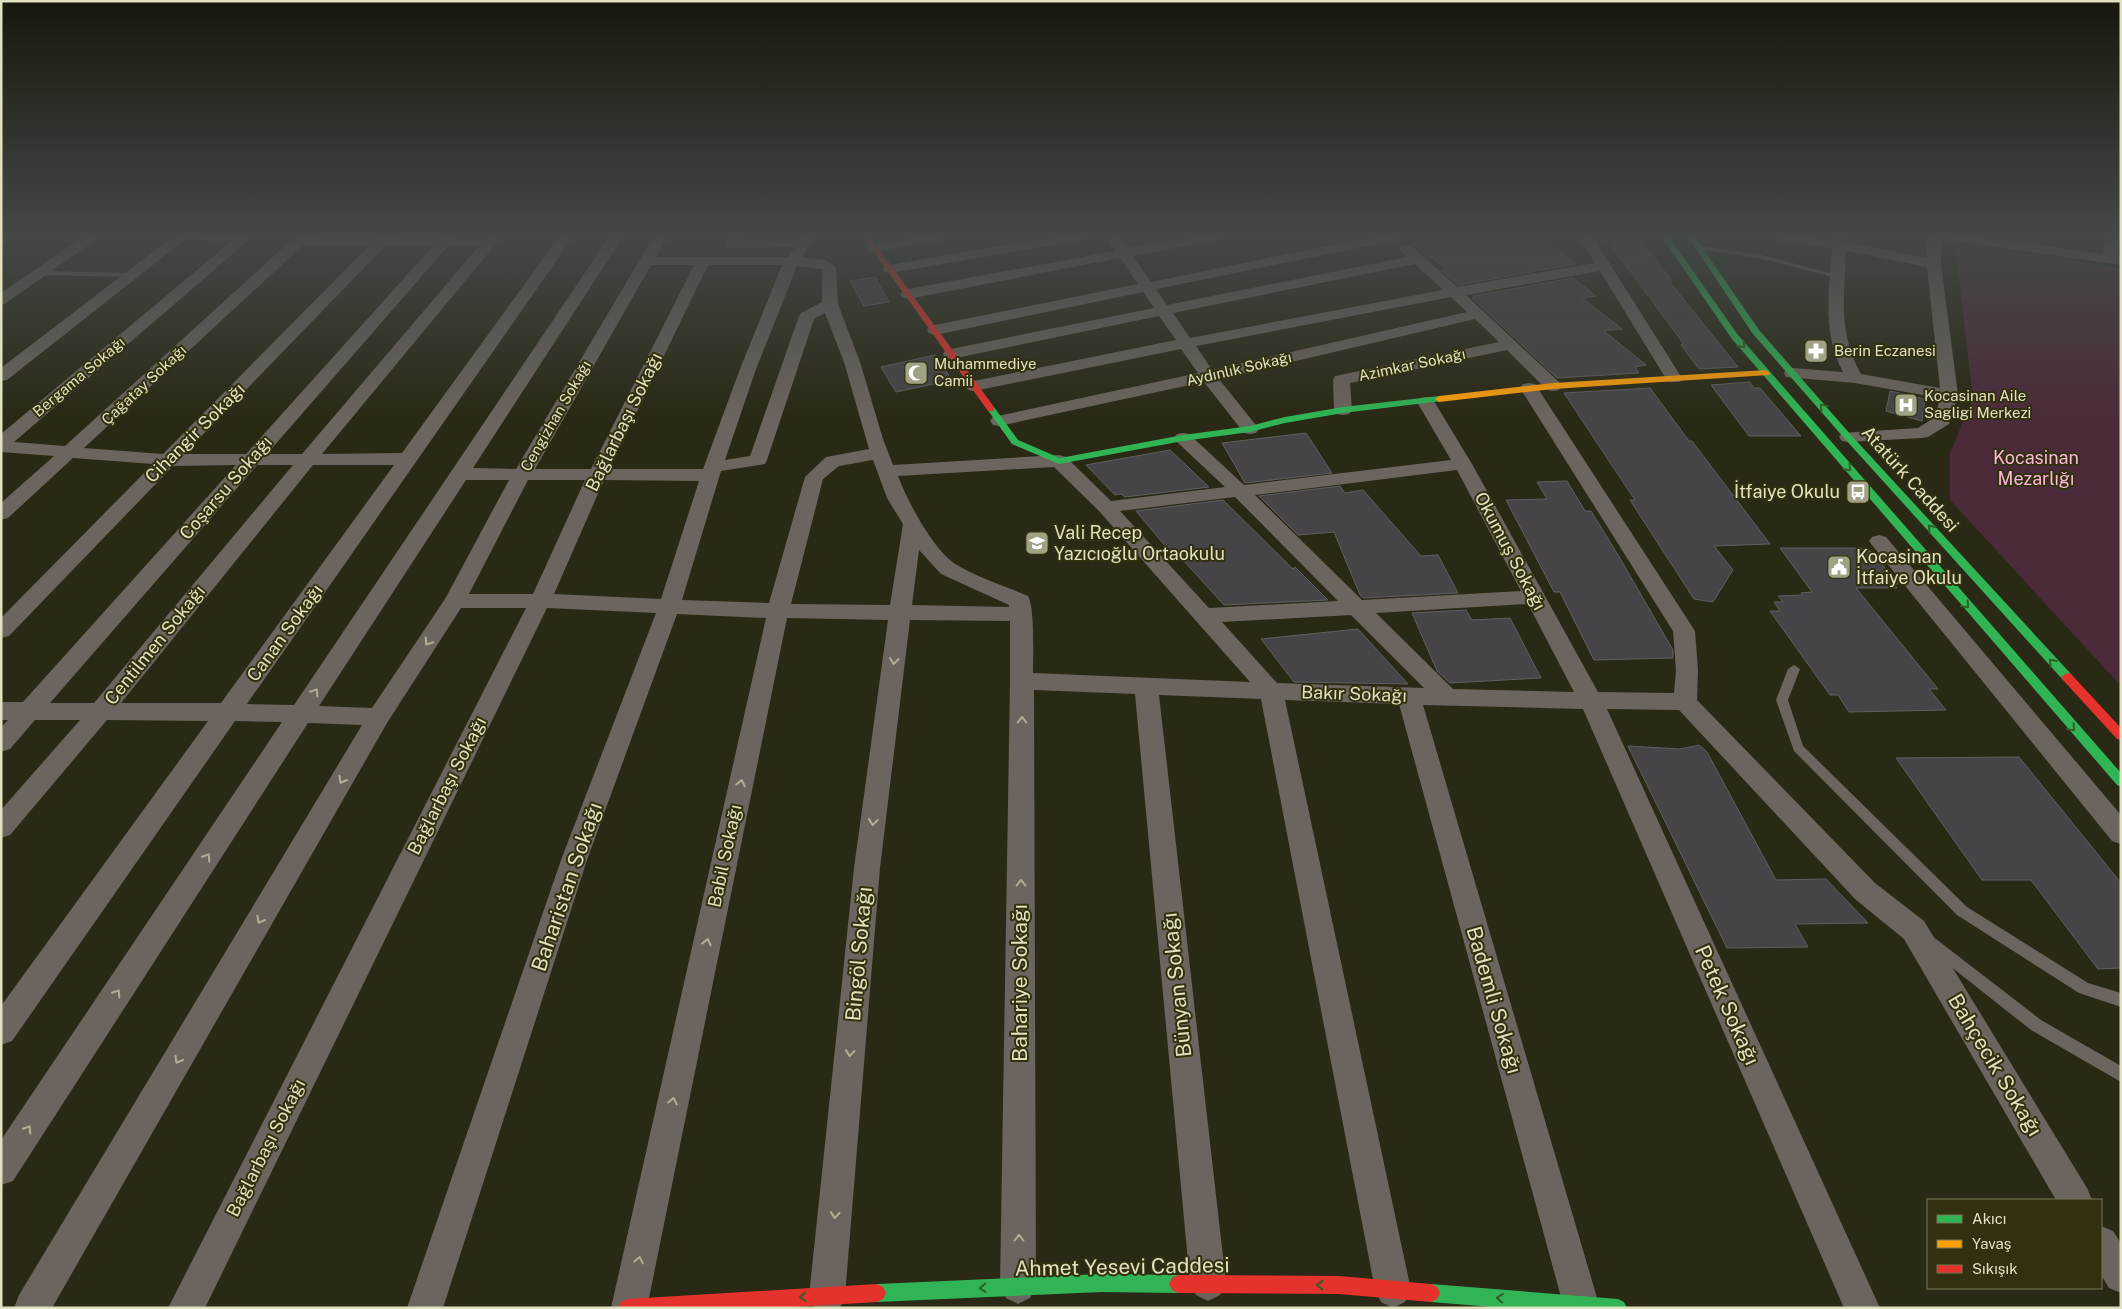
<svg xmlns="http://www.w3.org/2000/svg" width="2122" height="1309" font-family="'Public Sans',sans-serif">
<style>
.green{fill:#4b2b3a}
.building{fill:#464446;stroke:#605f61}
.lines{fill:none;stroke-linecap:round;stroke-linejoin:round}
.lane{fill:#6c645e;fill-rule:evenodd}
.street{fill:#6c645e;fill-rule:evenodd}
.fast{fill:#30b455;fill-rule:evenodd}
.slow{fill:#ff9f0a;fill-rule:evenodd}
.jam{fill:#e5322d;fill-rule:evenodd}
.oneway{stroke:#315e27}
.oneway2{stroke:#b2af99}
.labels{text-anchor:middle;stroke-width:4;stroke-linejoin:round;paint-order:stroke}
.far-poi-label{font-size:15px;fill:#e1e1c0;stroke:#32300e;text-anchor:start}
.far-street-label{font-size:15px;fill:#e1e1c0;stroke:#32300e}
.street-label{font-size:18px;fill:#e1e1c0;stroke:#32300e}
.park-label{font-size:18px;fill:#fcb6db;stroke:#32300e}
.poi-label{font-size:18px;fill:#e1e1c0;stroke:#32300e;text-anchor:start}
.near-street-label{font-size:21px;fill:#e1e1c0;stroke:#32300e}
</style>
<rect width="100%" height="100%" fill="#2a2916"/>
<path class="green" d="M1955,243l166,25v418l-171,-186v-47l23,-55z"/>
<path class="building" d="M1465,234h70l41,30 -117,21 -18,-15 5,-1 -33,-25z
M1603,234h33l36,47h-3l69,86 -39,2 -18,-24 2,-2z
M875,277l14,25 -25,4 -14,-25z
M1573,278l23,18 -14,2 40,31 -18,2 42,34 -11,2 4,6 -82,5 -85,-80h3l-2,-2z
M935,355l17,25 -56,12 -15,-25z
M1750,382l4,6h6l41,48h-52l-38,-51z
M1650,388l39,53h3l78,103 -56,2 19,24 -20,32 -19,-3 -64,-99h5l-71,-107z
M1890,391l35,8 -3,22 -36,-10z
M1306,433l26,40 -87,10 -23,-40z
M1170,450l39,37 -84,10 -4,-3 -6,1 -29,-30z
M1567,481l18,30h6l27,44 55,95v8l-79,2 -34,-68h-6l-48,-92 41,-1 -10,-17z
M1340,486l5,7 18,-3 58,66 17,-1 20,38 -95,5 -3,-3 -26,-63 -36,3 -39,-39z
M1223,500l70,69 2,-2 33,33 -104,5 -42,-46 -5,1 -41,-49z
M1780,548h81l3,3h7l27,33h-4l3,4h-41l82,101h-9l17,21 -97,2 -11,-17h-8l-60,-84h10l-6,-9h9l-5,-6 25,-1 -2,-2 11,-1z
M1466,610l6,10 38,-2 31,60 -91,5 -13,-12 -25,-58z
M1358,629l50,55 -114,-2 -33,-43z
M1699,745l8,7 69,128 50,-1 42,44 -73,1 13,23 -81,1 -99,-202 52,3z
M2019,757l102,126v85l-23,1 -67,-89h-49l-86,-122z"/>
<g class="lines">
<path class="lane" d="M180,236l64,1 4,2 -4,2 -66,-2 -2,-1z
M1694,245l64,9 83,22 -4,2 -79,-20 -61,-9 -4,-2z
M37,271l96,2 4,2 -4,2 -93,-2h-3z
M1794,665l6,4 -12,31 15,46 164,161 121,76 33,10v14l-42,-14 -122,-78 -163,-164 -18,-51 12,-31z
M1931,937l5,2 105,81 80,46v16l-90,-52 -105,-83 -2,-4 2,-4z"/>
<path class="street" d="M1,234h17l-17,10z
M87,234h17l-98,69 -5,2v-12z
M176,234h16l-185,146 -6,1v-13z
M240,234h16l-242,208 51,4 233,-212h16l-2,3h65l3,-3h15l-2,3h47l3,-3h15l-3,4h31l3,-4h15l-182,220 80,-1 159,-219h14l-328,470 47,1 317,-471h14l-152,234 43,1 139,-235h14l-13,23h132l7,-10 -62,1 -5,-1 -2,-3 6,-10h14l-3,5 57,-1 3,-4h14l-15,23 23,3 11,7 2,37 22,58 23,77 10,26 166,-10 7,2 45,44 114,-14 -48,-45 -3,-4 3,-4 6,-1 6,1 55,51 207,-25 -34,-58 3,-4 6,-1 6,1 40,66 126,228 76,1 2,-23 -3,-39 -153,-243 3,-4 6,-1 6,1 160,247 3,39 -1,30 178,183 49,38 163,267 5,12h-36l-152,-261 -49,-40 -176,-189 -72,-1 273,599h-36l-261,-599 -160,-4 177,603h-36l-165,-604 -114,-4 126,590 -6,12 -12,6 -12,-6 -6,-12 -114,-591 -102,-4 67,588 -6,12 -12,6 -12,-6 -6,-12 -55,-589 -101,-4 2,596 -6,12 -12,6 -12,-6 -6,-12 10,-605v-60l-100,-1 -30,248 -35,428 -5,12h-26l-5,-12 45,-428 34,-248 -101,-2 -140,690h-36l155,-690 -89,-4 -90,246 -144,448h-36l154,-448 95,-247 -109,-5 -342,700h-37l358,-700h-65l-74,115 -335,585h-38l5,-13 343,-570 -54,-2 -295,458 -12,4v-45l281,-418 -47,-1 -223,320 -11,4v-39l207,-285 -101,-1 -97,115 -9,3v-28l79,-90h-45l-25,29 -9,3v-25l7,-7h-7v-18h22l213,-237 -63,1 -164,170 -8,2v-20l152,-154 -80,-6 -65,60 -7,2v-17l53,-47 -53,-4v-18zM303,245l66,1 -206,208 -79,-6zM385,246h48l-187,208h-62zM448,246h31l-177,208h-35zM651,265h43l-103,204h-56zM708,265h74l-42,104 -37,100h-94zM797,266l25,3v33l-21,11 -2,3 -49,140 -25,4 31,-91zM825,313l19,49 25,87 -43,8 -21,20 -36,126 -87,-3 39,-129 44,-7 2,-4 47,-141zM873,460l14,38 16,26 -13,81 -99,-1 32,-125 16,-13zM257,465h36l-199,238h-44zM313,465h81l-173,238h-100zM1054,467l45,44 151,171 -217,-9c0,-16 2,-66 -5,-77 -23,-10 -49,-18 -71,-31 -23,-13 -50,-65 -59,-89zM1457,470l64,121 -159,9 -107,-105zM466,480h43l-64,119 -73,109 -53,-2zM528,480h57l-52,114h-64zM604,480l95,1 -38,118 -107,-5zM1235,497l103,104 -129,7 -89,-97zM919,550l22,24 68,31v2l-97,-2zM1528,604l46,88 -121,-3 -77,-76zM1351,615l73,73 -147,-5 -55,-61z
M925,234h31l-7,4 -75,14 -5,-1 -2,-3 2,-3 5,-1z
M1067,234h33l-7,4 -203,35 -5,-1 -2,-3 2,-3 5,-1z
M1104,234h14l10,14 75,-14h31l-7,4 -94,18 18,26 234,-48h29l-7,4 -251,51 11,16 240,-48 -8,-9 2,-3h10l46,42 138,-24 -18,-29h14l91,144 -2,4h-12l-68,-111 -134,24 93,87 3,4 -3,4 -6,1 -6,-1 -40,-40 -157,33 2,27 -3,4 -6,1 -6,-1 -3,-4 -1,-30 2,-4 164,-34 -24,-23 -256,60 40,50 -3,4 -6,1 -6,-1 -40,-51 -205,44 -6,-1 -3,-4 3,-4 205,-44 -17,-24 -207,42 -6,-1 -3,-4 3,-4 6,-1 202,-41 -17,-24 -208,43 -6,-2 -2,-3 2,-3 6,-2 203,-41 -11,-16 -208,43 -6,-2 -2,-3 2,-3 6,-2 203,-41 -18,-26 -212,41 -5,-2 -3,-3 3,-3 5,-2 207,-38zM1415,264l28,26 -253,48 -17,-25zM1451,297l16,15 -255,58 -16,-24z
M1762,234h36l35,6v-6h14v8l80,16v-24h38l138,20 3,-20h14l-2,22 3,1v8l-180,-26v25l17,131 -9,29 -21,13 -6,1 -74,4 -6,-1 -3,-4 3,-4 76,-5 17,-11 5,-19 -85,-15 -69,-6 -2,-4 2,-4 6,-1 51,4c-21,-39 -14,-81 -11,-124l-63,-10zM1846,251l81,16 13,121 -79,-14c-23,-41 -17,-78 -15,-123z
M1879,535l7,2 235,278v29l-9,-3 -240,-296 -3,-4 3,-4z
M2101,1226l12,5 8,12v50l-12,-5 -8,-13z"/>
<path class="fast" d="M1660,234h7l71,101 383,438v14l-4,-2 -385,-446z
M1686,234h7l66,96 92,105 220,239 2,3 -2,3h-8l-218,-241 -92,-105z
M1439,396l4,3 -1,2 -99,12 -58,10 -35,9 -67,9 -124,23 -47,-20 -25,-35 1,-2h6l24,33 42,18 123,-23 67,-9 35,-9 58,-10z
M1102,1274l76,1 6,3 3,6 -3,6 -6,3 -76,-1 -225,10 -6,-3 -3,-6 3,-6 6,-3z
M1431,1284l187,15 6,3 3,6h-123l-73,-6 -6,-3 -3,-6 3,-6z"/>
<path class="slow" d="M1766,370l4,3 -1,2 -216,14 -114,13 -4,-3 4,-3 114,-13z"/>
<path class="jam" d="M861,234h7l126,173v4h-6z
M2067,673l4,1 50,54v12l-4,-1 -54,-59 -2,-3z
M1178,1275l161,1 92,8 6,3 3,6 -3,6 -6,3 -92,-8 -161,-1 -6,-3 -3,-6 3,-6z
M877,1284l6,3 3,6 -3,6 -6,3 -98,6h-161l3,-6 6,-3z"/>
</g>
<defs><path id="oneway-chevron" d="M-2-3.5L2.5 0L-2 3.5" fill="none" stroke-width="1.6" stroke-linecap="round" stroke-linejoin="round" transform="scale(1.25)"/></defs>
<g class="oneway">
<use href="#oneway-chevron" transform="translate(1742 345) rotate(49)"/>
<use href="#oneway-chevron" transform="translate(1823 407) rotate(-131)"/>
<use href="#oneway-chevron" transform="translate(1848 468) rotate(49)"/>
<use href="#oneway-chevron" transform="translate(1931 528) rotate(-132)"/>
<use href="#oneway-chevron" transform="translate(1966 605) rotate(49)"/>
<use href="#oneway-chevron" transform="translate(2052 662) rotate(-132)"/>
<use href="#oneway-chevron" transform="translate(2072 728) rotate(49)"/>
<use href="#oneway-chevron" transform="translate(1320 1285) rotate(-179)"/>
<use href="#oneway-chevron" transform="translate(983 1288) rotate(177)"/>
<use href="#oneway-chevron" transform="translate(803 1297) rotate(177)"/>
<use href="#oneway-chevron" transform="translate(1500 1298) rotate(-175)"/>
</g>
<g class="oneway2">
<use href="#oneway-chevron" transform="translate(428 642) rotate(123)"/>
<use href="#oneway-chevron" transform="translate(894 661) rotate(97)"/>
<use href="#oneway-chevron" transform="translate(315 692) rotate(-57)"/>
<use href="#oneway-chevron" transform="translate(1022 720) rotate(-90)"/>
<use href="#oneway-chevron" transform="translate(342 780) rotate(120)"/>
<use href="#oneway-chevron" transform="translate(741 783) rotate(-78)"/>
<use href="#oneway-chevron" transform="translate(873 822) rotate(97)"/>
<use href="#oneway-chevron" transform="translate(207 857) rotate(-57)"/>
<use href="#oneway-chevron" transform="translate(1021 883) rotate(-90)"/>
<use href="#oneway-chevron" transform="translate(260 920) rotate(120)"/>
<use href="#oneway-chevron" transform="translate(707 942) rotate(-78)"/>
<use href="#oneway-chevron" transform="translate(117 993) rotate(-57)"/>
<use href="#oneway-chevron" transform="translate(850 1053) rotate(95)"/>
<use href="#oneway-chevron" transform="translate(178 1060) rotate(120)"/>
<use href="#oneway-chevron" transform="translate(673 1101) rotate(-78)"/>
<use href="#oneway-chevron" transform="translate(28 1129) rotate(-57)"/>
<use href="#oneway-chevron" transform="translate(835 1215) rotate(95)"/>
<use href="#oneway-chevron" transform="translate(1019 1238) rotate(-90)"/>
<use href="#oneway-chevron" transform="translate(639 1260) rotate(-78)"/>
</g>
<linearGradient id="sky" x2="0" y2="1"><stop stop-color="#17170c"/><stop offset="0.56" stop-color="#444947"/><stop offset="1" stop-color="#444947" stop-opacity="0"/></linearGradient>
<rect width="2122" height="418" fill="url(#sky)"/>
<defs>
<g id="pharmacy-square" transform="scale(1.25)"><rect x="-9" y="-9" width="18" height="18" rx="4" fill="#a1a184" stroke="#32300e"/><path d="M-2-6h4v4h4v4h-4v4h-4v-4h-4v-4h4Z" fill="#fff"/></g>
<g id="mosque-square" transform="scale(1.25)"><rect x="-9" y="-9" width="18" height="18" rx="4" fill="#a1a184" stroke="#32300e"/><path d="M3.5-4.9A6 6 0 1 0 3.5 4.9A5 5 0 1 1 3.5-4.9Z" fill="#fff"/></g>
<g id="hospital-square" transform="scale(1.25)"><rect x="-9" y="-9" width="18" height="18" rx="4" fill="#a1a184" stroke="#32300e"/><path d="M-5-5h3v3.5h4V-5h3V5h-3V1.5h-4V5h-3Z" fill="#fff"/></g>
<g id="bus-square" transform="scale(1.25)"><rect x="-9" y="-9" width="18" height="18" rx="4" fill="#a1a184" stroke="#32300e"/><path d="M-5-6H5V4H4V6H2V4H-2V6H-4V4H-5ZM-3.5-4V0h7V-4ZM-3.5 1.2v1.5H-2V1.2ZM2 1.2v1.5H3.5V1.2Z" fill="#fff"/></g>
<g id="school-square" transform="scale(1.25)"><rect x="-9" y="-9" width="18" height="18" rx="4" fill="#a1a184" stroke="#32300e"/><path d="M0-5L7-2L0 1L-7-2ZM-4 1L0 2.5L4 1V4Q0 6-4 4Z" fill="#fff"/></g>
<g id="civic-square" transform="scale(1.25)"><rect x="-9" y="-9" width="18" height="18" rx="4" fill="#a1a184" stroke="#32300e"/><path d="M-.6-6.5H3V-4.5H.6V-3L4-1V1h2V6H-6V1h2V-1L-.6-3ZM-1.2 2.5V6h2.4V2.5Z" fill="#fff"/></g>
</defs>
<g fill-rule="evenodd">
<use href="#pharmacy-square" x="1816" y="351"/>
<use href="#mosque-square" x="916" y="373"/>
<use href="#hospital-square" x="1906" y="405"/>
<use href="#bus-square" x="1858" y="492"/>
<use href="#school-square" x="1037" y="543"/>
<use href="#civic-square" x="1839" y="567"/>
</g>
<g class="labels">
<g class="far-poi-label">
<text x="1834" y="356">Berin Eczanesi</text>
<text x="934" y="369">Muhammediye<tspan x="934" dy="17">Camii</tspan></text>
<text x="1924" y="401">Kocasinan Aile<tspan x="1924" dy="17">Sagligi Merkezi</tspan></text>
</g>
<g class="far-street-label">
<text transform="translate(1412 365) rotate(-12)" y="5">Azimkar Sokağı</text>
<text transform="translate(1239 369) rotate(-13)" y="5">Aydınlık Sokağı</text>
<text transform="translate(79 377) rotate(-40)" y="5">Bergama Sokağı</text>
<text transform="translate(144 385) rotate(-43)" y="5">Çağatay Sokağı</text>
<text transform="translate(556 416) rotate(-60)" y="5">Cengizhan Sokağı</text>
</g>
<g class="street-label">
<text transform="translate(624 422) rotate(-64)" y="6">Bağlarbaşı Sokağı</text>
<text transform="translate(195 433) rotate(-45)" y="6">Cihangir Sokağı</text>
<text transform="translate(1910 479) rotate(48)" y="6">Atatürk Caddesi</text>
<text transform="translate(226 488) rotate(-49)" y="6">Coşarsu Sokağı</text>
<text transform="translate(1510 551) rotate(62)" y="6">Okumuş Sokağı</text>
<text transform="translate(285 633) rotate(-54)" y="6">Canan Sokağı</text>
<text transform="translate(155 645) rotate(-51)" y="6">Centilmen Sokağı</text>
<text transform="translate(1354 694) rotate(2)" y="6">Bakır Sokağı</text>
<text transform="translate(447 786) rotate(-63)" y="6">Bağlarbaşı Sokağı</text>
<text transform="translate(725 856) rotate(-78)" y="6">Babil Sokağı</text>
<text transform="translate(266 1148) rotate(-63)" y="6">Bağlarbaşı Sokağı</text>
</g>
<g class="park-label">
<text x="2036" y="464">Kocasinan<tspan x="2036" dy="21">Mezarlığı</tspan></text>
</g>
<g class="poi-label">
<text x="1840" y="498" text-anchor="end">İtfaiye Okulu</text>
<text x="1054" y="539">Vali Recep<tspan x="1054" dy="21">Yazıcıoğlu Ortaokulu</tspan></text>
<text x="1856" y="563">Kocasinan<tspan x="1856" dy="21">İtfaiye Okulu</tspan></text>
</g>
<g class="near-street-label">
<text transform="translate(567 887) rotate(-71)" y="7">Baharistan Sokağı</text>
<text transform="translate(859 954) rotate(-85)" y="7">Bingöl Sokağı</text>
<text transform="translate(1020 983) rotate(-90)" y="7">Bahariye Sokağı</text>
<text transform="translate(1177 985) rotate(-96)" y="7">Bünyan Sokağı</text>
<text transform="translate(1494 1000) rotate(74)" y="7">Bademli Sokağı</text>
<text transform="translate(1727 1005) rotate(66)" y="7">Petek Sokağı</text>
<text transform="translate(1995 1065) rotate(59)" y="7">Bahçecik Sokağı</text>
<text transform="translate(1122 1267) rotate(-1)" y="7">Ahmet Yesevi Caddesi</text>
</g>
</g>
<rect width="2122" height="1309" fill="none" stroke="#e1e1c0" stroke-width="5"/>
<rect x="1927" y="1199" width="175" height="90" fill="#32300e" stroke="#787755"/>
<rect x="1937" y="1215" width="25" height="8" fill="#30b455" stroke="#787755"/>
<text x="1972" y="1224" font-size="15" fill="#e1e1c0">Akıcı</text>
<rect x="1937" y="1240" width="25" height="8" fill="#ff9f0a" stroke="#787755"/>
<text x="1972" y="1249" font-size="15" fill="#e1e1c0">Yavaş</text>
<rect x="1937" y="1265" width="25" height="8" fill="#e5322d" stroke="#787755"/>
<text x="1972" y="1274" font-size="15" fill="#e1e1c0">Sıkışık</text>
</svg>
